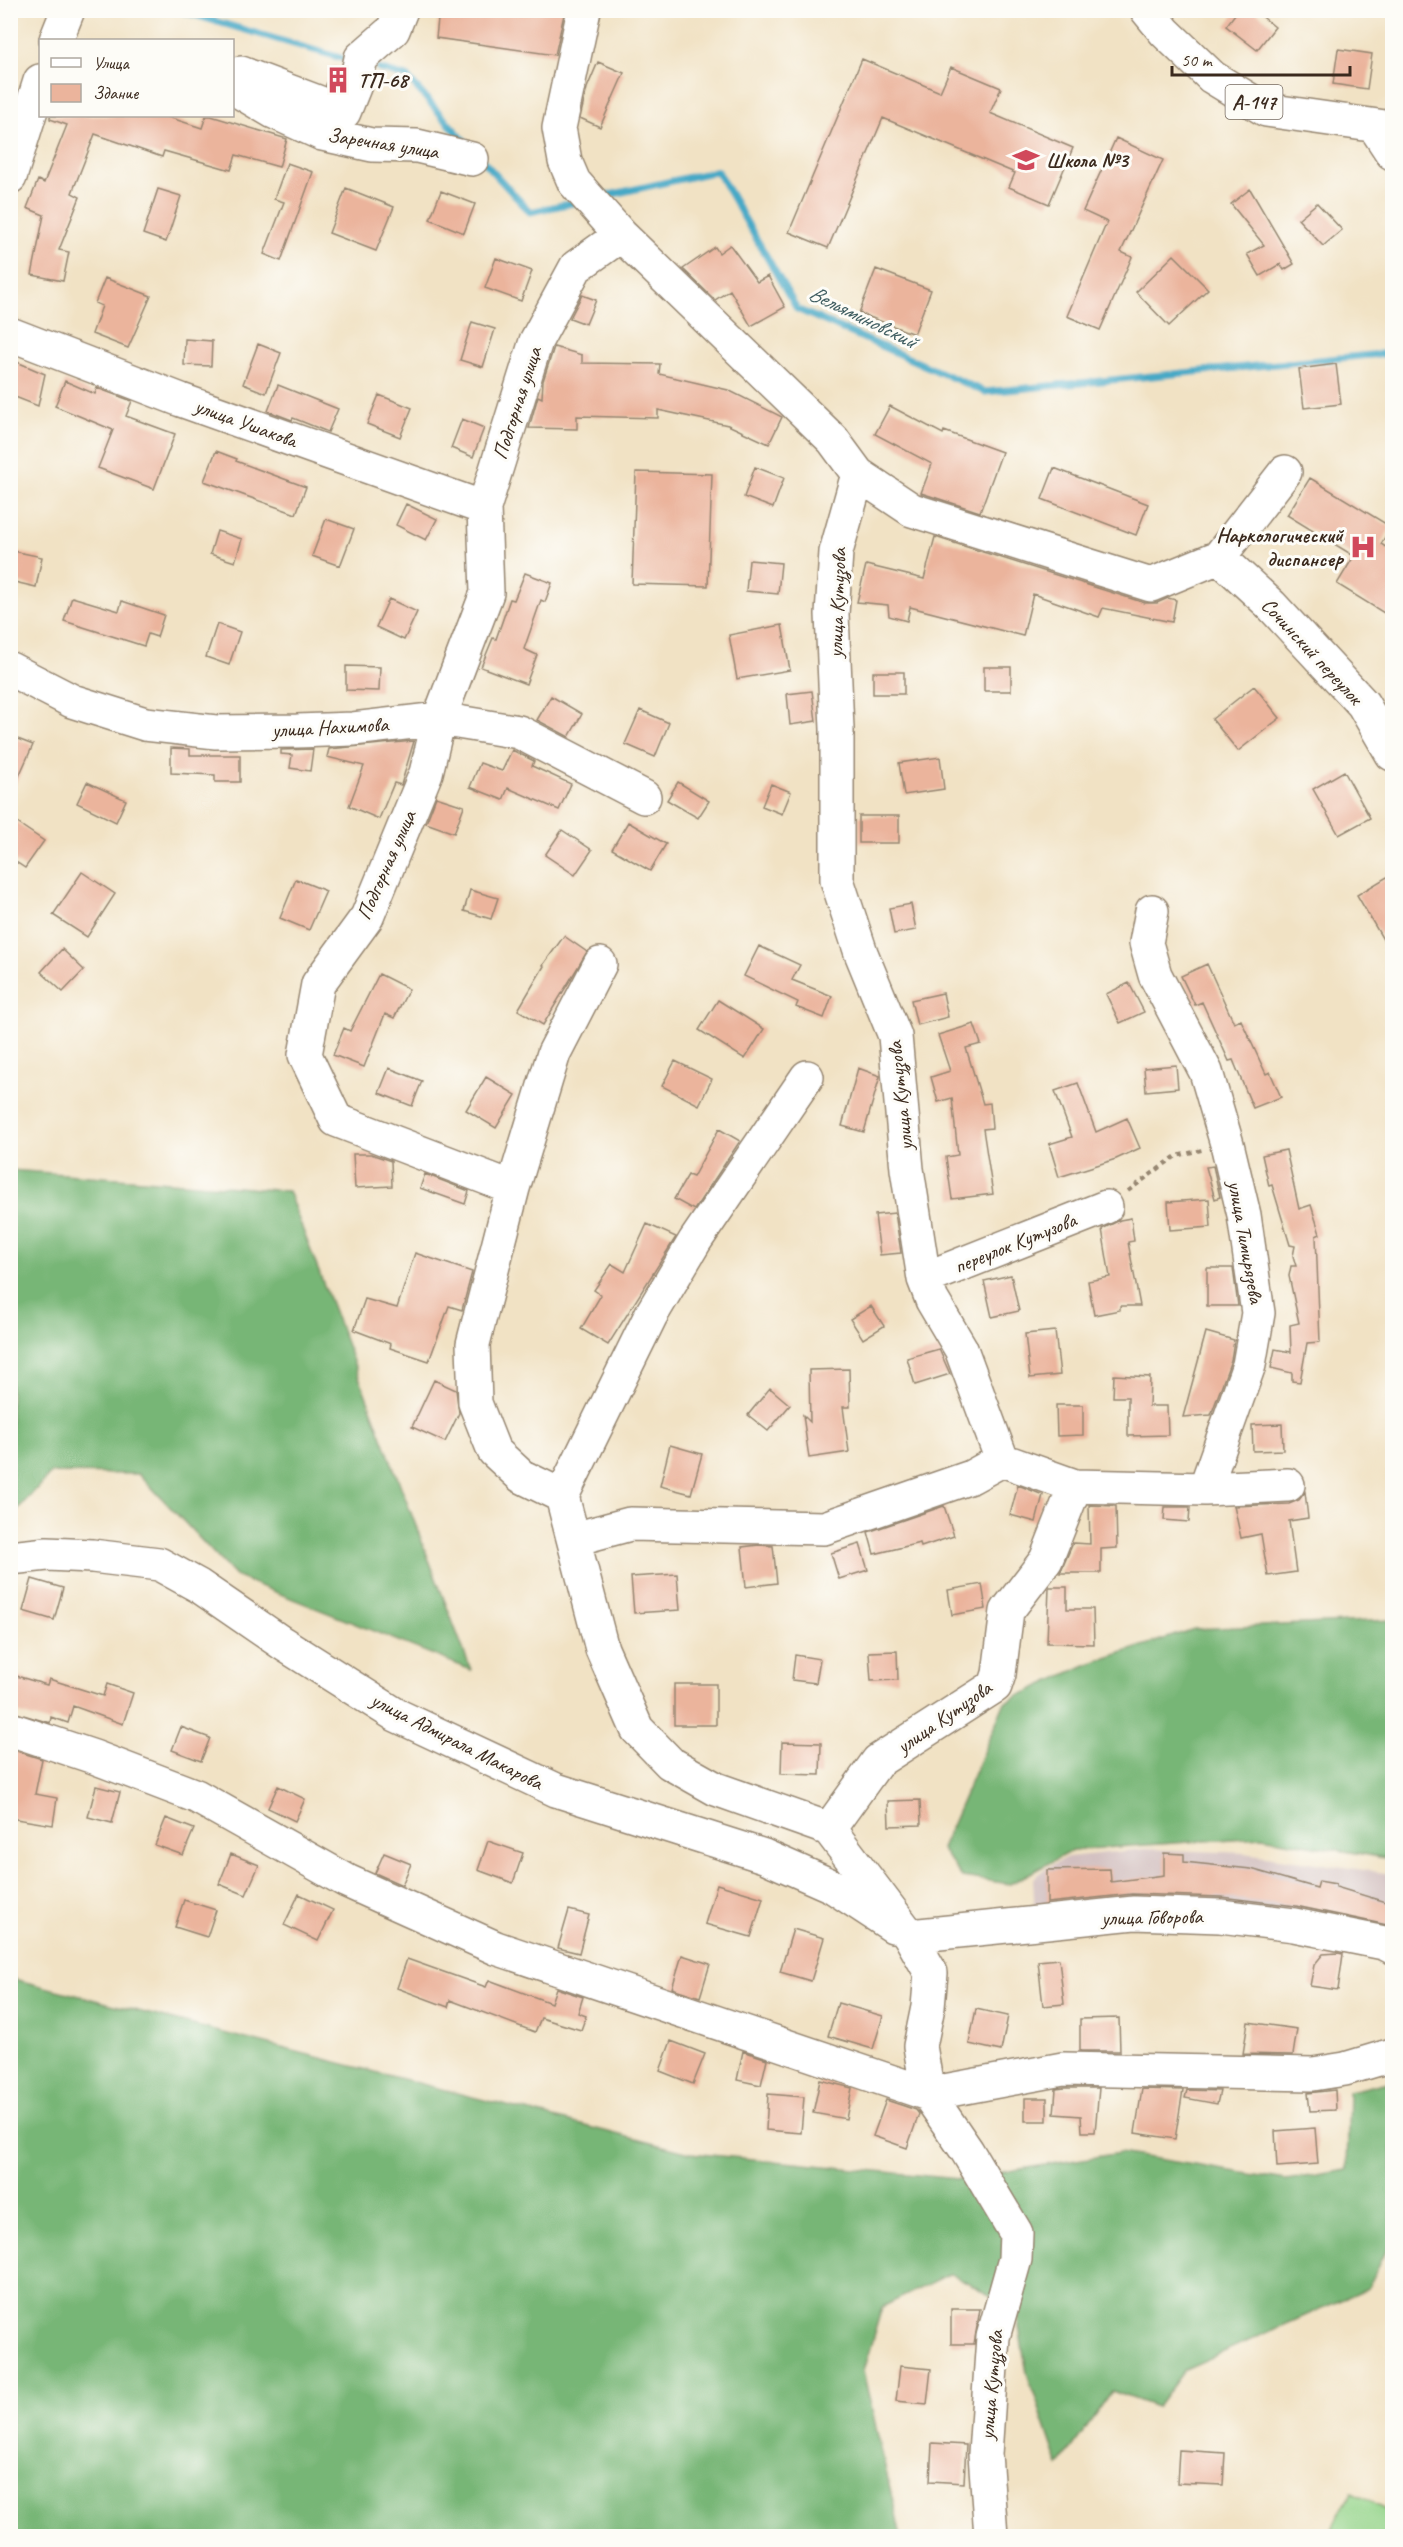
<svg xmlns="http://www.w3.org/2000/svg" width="1403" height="2547" font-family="Caveat,sans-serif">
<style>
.industrial{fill:#d2bfc0}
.green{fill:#94d48a;stroke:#687f54;stroke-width:1.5}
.forest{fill:#77b676;stroke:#59704a;stroke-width:1.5}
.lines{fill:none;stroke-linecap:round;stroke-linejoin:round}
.stream{stroke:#46a9c6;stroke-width:7}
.building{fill:#ebb49c}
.minor-casing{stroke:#968671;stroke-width:36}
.highway-casing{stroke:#968671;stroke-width:36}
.path{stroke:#968671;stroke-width:4;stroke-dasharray:4.5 4.5;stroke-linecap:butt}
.minor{stroke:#fff;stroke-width:33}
.highway{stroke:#fff;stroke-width:33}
.labels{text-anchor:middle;stroke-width:6;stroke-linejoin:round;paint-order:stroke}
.shield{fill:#fdfcf7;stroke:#75695f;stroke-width:1.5}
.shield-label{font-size:20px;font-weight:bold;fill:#3b2a1e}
.poi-label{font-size:21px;font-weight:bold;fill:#3b2a1e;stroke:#fdfcf7;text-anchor:start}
.street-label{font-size:21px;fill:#3b2a1e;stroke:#fdfcf7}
.water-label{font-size:22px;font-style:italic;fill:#3f5d61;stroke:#fdfcf7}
</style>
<rect width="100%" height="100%" fill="#fdfcf7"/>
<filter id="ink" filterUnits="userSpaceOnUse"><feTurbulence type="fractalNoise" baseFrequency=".0167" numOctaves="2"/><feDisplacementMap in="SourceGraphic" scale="12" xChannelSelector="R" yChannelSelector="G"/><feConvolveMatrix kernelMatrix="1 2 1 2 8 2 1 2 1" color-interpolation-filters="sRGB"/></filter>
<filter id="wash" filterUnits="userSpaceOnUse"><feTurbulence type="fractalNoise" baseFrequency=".008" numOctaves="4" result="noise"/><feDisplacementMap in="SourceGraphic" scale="24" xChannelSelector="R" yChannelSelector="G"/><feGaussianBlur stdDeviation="1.35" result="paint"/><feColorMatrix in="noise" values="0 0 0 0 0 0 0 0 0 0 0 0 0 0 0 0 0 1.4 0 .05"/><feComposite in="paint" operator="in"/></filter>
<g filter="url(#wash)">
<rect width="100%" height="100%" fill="#f1e2c4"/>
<path class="industrial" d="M1145,1849l100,4 147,21v68l-357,-25 -2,-39 13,-10 21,-11z"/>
<path class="green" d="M1351,2492l41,20v24h-64z"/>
<path class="forest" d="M10,1170l278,21 183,479 -236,-94 -96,-102 -88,-1 -35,38 -5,1z
M1392,1620v239l-130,-22 -189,13 -63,34 -48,-7 -21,-28 64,-147 83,-38 106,-35z
M10,1978l680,175 268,26 162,-26 166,27 61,-10 2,-79 43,-10v158l-24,49 -183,81 -28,38 -45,-16 -53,75 -32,-93 -11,-63 -65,-37 -69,34 -19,64 38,165h-890z"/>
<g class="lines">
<path class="stream" d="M177,10l164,48
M379,69l28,8 62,69
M481,159l49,53 47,-10
M600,197l117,-26 80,138 188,83 407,-39"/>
</g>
<g id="blocks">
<path class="building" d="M439,10h126l-10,45 -119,-17z
M1238,10h16l21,17 -18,23 -31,-24z
M1338,49l34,5 -5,35 -34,-5z
M862,59l78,33 11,-25 50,21 -11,25 83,35 -24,56 -40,-17 6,-14 -132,-55 -55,130 -39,-16z
M598,62l26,11 -24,54 -20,-9 7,-30z
M333,66l7,3 -7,19 -7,-3z
M50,116h115l37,12 4,-12h5l76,23 -8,28 -43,-12 -5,15 -67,-19 -2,6 -67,-23 -23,59 8,4 -21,53 10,2 -6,29 -31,-6 12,-60 -17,-7 11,-28 6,3 23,-58 -17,-6z
M1116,138l47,22 -42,92 11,5 -32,73 -33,-14 40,-94 -24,-11z
M287,163l26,9 -32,89 -17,-7 20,-52 -10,-3z
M346,188l48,19 -18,44 -47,-18z
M158,189l23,7 -15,46 -23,-8z
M1250,189l44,75 -10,6 -4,-6 -20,12 -13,-22 17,-9 -33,-41z
M441,191l34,13 -11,29 -34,-14z
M1317,203l25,27 -19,16 -25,-27z
M730,245l27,37 11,-6 17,31 -34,19 -21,-36 -15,10 -32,-31 32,-22 4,6z
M1174,255l34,34 -39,37 -33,-34z
M496,258l36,13 -11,30 -36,-13z
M876,269l55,21 -17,44 -55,-21z
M105,278l46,18 -23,52 -36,-14 10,-28 -7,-3z
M582,295l14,5 -10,24 -16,-6z
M472,322l23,7 -12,38 -23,-7z
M185,339l27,2 -1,25 -27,-1z
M258,344l23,9 -15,40 -23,-9z
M554,347l28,8v8l78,1 -1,10 69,16 54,27 -13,27 -41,-19 -70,-15v8l-81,-2v13l-48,-1 9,-32 4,2 1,-17z
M10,359l35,15 -7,32 -28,-11z
M1336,364l5,40 -37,4 -5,-39z
M65,381l30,13 2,-6 35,13 -6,15 49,18 -21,55 -56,-21 15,-38 -58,-24z
M278,385l60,24 -10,23 -35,-14 -1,2 -24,-9z
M379,395l33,13 -12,29 -33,-13z
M890,406l53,28 1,-3 58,21 -22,60 -59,-19 11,-29 -57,-30z
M462,419l22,9 -11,29 -22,-9z
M216,451l21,8 -1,2 70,26 -10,27 -92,-33z
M755,467l29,11 -11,30 -29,-11z
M1054,468l94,36 -12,31 -94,-36z
M636,472l76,2 -4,112 -76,-2z
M1310,478l81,49 -10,17 11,7v67l-55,-34 17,-28 -67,-41z
M406,504l31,15 -11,21 -30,-15z
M326,519l28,10 -14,37 -28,-10z
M217,531l25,8 -7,23 -25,-8z
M935,537l210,66h12l11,-5 8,2 -4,22 -69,-14 -4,9 -66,-23 -10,42 -113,-29 -3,14 -18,-5 -1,-11 -31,-3 9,-37 58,14z
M13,551l29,6 -6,30 -26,-6z
M749,560l32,3 -3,31 -32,-3z
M525,573l27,10 -7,19 -4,-2 -17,49 13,6 -11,29 -45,-17 12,-29 3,1 14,-40 4,1z
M72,597l47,14 3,-10 42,14 -7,22 -9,-3 -4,12 -80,-25z
M389,599l28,13 -13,28 -28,-13z
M217,624l23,8 -11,33 -23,-8z
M782,625l8,45 -53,9 -8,-44z
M346,666l34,1 -1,24 -33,-1z
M984,667h27v24h-27z
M873,672h31v22h-31z
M1254,686l26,32 -42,33 -26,-32z
M812,691l4,30 -26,4 -3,-31z
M551,696l31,18 -13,23 -32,-17z
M640,710l29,13 -14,34 -30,-13z
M10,736l23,9 -23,51z
M414,741l-13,44 -7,-2 -15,36 -30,-13 15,-40 -37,-9 2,-8z
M171,748l19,1v6h50v27h-25v-7l-44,-2z
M313,749l-3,22 -20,-3 2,-13 -11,-1v-4z
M512,750l22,11 -2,5 39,18 -12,26 -51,-22 -5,12 -33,-13 10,-24 22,8z
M940,757l4,32 -40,6 -5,-32z
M1344,771l26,47 -31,17 -26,-46z
M87,782l39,18 -10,22 -39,-19z
M678,782l31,19 -11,17 -31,-18z
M771,784l20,8 -9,22 -20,-8z
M436,797l28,9 -10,27 -28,-10z
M859,816h40v27h-40z
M10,818l34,23 -19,27 -15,-10z
M628,822l38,22 -16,27 -38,-22z
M562,830l30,20 -17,25 -30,-20z
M82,872l33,22 -28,43 -34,-22z
M1392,874v81l-35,-60z
M296,879l30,12 -17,39 -29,-12z
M470,890l28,8 -7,21 -27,-8z
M911,904l5,26 -22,4 -5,-26z
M564,936l23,16 -44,73 -25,-15 26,-44 -1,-1z
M759,946l41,19 -8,15 40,16 -8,22 -28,-11 2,-5 -54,-26z
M62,949l22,21 -21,22 -22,-20z
M1207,964l27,59 7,-3 25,54 4,-2 11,25 -28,11 -20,-48 -4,1 -27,-59 -7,3 -14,-29z
M379,974l30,15 -15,29 -9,-4 -21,53 -31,-12 11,-27 6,3z
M1129,983l15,29 -24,11 -14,-29z
M943,993l5,24 -31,8 -6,-25z
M718,1000l46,29 -19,30 -46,-29z
M974,1024l7,20 -15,4 17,56 7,-1 2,25 -9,1 10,65 -41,5 -6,-42 12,-2 -6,-57 -14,4 -7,-25 19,-6 -12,-36z
M675,1061l37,18 -13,26 -37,-19z
M1176,1065l2,23 -32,3 -2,-23z
M389,1068l33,13 -10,25 -33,-13z
M858,1068l22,8 -16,56 -22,-6z
M486,1077l30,18 -20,33 -30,-18z
M1078,1083l18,49 31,-14 13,30 -24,11 -57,18 -10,-33 23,-7 -17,-46z
M719,1129l21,12 -46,69 -20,-11 14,-24 5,2z
M1286,1150l13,59 12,-4 9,29 -4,2 4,106 -13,1 -7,39 -8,-1v-8l-21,-5 4,-19 16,3 -1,-27 9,-2 -10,-47 2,-10h5l-3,-10 2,-10 -5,-1 -18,-60 -3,1 -7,-31z
M353,1154h18l20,7 1,25 -37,2z
M1213,1166l7,31 -5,2 -9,-32z
M425,1174l44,17 -4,13 -45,-16z
M1209,1199l2,28 -41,3 -2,-28z
M895,1213l6,40 -21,2 -5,-40z
M1131,1218l3,23 -6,1 12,64h-20v4l-26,5 -6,-34 22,-4 -8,-48 18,-9z
M647,1224l29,13 -68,108 -27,-16 20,-34 -7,-5 18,-26 13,8z
M415,1253l57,19 -10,38 -13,-4 -20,55 -39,-13 1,-4 -37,-14 11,-31 32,9z
M1207,1268h26l5,38h-31z
M1011,1275l8,36 -27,6 -8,-36z
M871,1306l13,20 -21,13 -13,-20z
M1055,1331l5,44 -30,3 -5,-44z
M1206,1332l28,8 -3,20 -20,55 -28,2z
M939,1349l11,25 -35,11 -8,-27z
M849,1369l1,38h-7l6,45 -40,6 -6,-43 7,7 -1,-52z
M1114,1375l36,2 -1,29h18l1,29 -40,1v-39h-15z
M434,1380l22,10 3,23 -14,29 -33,-15z
M770,1388l20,17 -22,26 -20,-16z
M1056,1405h27v30l-26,1z
M1282,1424l1,26 -30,1 -1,-26z
M670,1445l32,9 -11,40 -31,-8z
M1018,1485l25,10 -7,27 -26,-7z
M1305,1492l3,26 -19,3 7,51 -28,4 -7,-42 -20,4 -7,-32 55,-2 10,-4z
M1089,1505l27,1 1,42 -16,1v24h-41l13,-30 17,1z
M944,1506l10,30 -33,11 -1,-4 -46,11 -6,-22z
M1165,1507h25l-1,15 -25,-2z
M860,1544l8,26 -29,9 -8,-26z
M759,1545l14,1 4,37 -31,4 -4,-40z
M677,1574l3,36 -46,3 -3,-36z
M32,1579l31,9 -9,32 -31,-9z
M982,1584l4,25 -34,6 -4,-25z
M1049,1587h18v22h26l1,35 -47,-1z
M897,1651l1,29 -27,1 -2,-29z
M795,1655l25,4 -4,24 -24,-3z
M10,1674l37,11 2,-6 54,17 4,-12 26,9 -10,31 -50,-18 -5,17 -17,-6 -1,6 -40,-12z
M674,1684h42v41h-42z
M181,1727l29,11 -9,23 -29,-11z
M782,1742l39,1 -1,32 -39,-1z
M10,1749l32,10 -7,35 22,4 -4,27 -43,-7 3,-34 -3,-1z
M96,1786l24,6 -8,31 -24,-6z
M278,1786l27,13 -10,22 -27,-13z
M920,1800l1,25 -32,1 -1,-25z
M166,1818l28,11 -11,26 -28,-10z
M488,1841l35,12 -10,30 -35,-13z
M384,1853l27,11 -9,21 -27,-12z
M1164,1853l20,1v8l67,7 66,19 2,-7 17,3v3l56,17v22l-96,-20 -75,-9 -89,-3 -85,9v-33l63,-1 1,13 53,-7z
M231,1854l28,11 -13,30 -27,-11z
M717,1884l46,14 -12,39 -46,-13z
M299,1894l34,16 -15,31 -34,-16z
M184,1900l32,10 -9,27 -32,-10z
M569,1910l20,5 -10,38 -21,-5z
M793,1929l31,9 -13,43 -31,-9z
M1338,1953l5,1 -5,36 -28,-4 4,-21 9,-11z
M682,1955l28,9 -10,33 -28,-9z
M407,1959l79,28 3,-7 62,23 5,-15 27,9 -5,16 8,3 -5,14 -40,-12 -6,14 -85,-32 -2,7 -51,-19z
M1059,1959l5,45 -21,2 -5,-45z
M838,2003l45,13 -10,33 -45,-13z
M976,2009l32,7 -7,35 -32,-7z
M1119,2018l1,33h-40v-32z
M1248,2022l49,7 -4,26 -50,-1z
M671,2041l34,13 -12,30 -33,-13z
M743,2051l24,8 -6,26 -24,-5z
M820,2080l32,8 -6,31 -33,-6z
M1065,2088h34l-4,44h-13l-1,-16 -27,-2 2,-25z
M1142,2089l41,1 -8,49 -40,-6z
M1187,2090l33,1 -3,13 -32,-6z
M1335,2090l1,20 -26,1 -2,-18z
M768,2094l36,3 -3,36 -35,-3z
M1025,2098h22v23h-22z
M886,2100l30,10 3,4 -12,34 -34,-12z
M1315,2128l3,36 -41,3 -2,-36z
M951,2309h29l-6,35h-23z
M900,2366l31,3 -4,35 -31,-3z
M932,2443l34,2 -2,38 -34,-2z
M1179,2450l46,3 -2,32 -46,-2z"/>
</g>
</g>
<g filter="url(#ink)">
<use href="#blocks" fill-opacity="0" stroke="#968671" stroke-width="1.5"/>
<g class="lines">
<g class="minor-casing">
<path id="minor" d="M584,10l-25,118 6,33 9,21 47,53 212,205 25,34 54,36 239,75 68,-28 66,-85
M56,40l12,-30
M234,74l7,-1 103,39 12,-30 5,-24 32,-28 8,-20
M232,87l42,25 48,22 50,11 45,1 55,13
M1375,127l17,26
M10,177l30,-96
M621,235l-45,32 -40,74 -52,167 3,85 -48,126 -13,54 -59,144 -49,67 -13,71 31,65 177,68 -40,156 2,59 19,48 27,25 41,20 40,153 35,80 33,34 46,26 113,40 81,107 21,37 -3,34 -8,39 8,48 39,57 49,82 -1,26 -22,78 -8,117 6,82
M10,334l171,66 303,108
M858,474l-22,78 -4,62 5,115v151l24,73 34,83 12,133 17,110 8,21 29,49 41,111 73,26 130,3 44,-124 9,-52 -14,-98 -17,-71 -21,-72 -51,-97 -9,-32 6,-32
M1219,557l52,48 92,99 29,50
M10,669l62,32 73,23 71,8 81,-1 56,-2 86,-10 80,13 125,65
M513,1188l41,-135 46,-89
M924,1279l182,-72
M1205,1489l83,-4
M562,1496l89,-181 44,-74 112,-164
M574,1539l56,-15 194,4 147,-51 31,-17
M10,1558l37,-4 45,2 67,8 40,22 83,57 114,72 160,75 208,66 68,30 61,40
M10,1729l84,28 102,39 151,85 149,67 432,146 135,-25 250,5 32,-5 47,-14
M829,1829l49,-68 117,-75 4,-12 8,-63 39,-51 29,-74
M910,1936l224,-23 86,3 74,9 90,18 8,4"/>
</g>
<g class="highway-casing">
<path id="highway" d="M1147,10l18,22 47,45 54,33 126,18"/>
</g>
<path class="path" d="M1128,1191l48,-35 26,-6"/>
<use href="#minor" class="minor"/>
<use href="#highway" class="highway"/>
</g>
</g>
<defs>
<g id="building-bare" transform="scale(2.07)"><path d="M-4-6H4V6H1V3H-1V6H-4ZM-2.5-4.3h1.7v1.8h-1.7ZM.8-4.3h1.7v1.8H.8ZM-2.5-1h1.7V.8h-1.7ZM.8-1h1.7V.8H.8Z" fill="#d1495b" stroke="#fdfcf7" stroke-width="2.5" paint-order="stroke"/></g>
<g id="school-bare" transform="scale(2.07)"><path d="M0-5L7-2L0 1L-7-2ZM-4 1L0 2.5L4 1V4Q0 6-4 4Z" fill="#d1495b" stroke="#fdfcf7" stroke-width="2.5" paint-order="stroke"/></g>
<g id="hospital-bare" transform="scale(2.07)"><path d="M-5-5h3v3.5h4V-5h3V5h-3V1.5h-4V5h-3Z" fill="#d1495b" stroke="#fdfcf7" stroke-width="2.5" paint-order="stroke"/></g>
</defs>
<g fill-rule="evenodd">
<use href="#building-bare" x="338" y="80"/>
<use href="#school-bare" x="1026" y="160"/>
<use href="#hospital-bare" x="1363" y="547"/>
</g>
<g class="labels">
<rect class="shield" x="1225.5" y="85" width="57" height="34" rx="4.5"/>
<g class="shield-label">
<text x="1254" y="109">А-147</text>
</g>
<g class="poi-label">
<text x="358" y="87">ТП-68</text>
<text x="1046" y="167">Школа №3</text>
<text x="1343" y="542" text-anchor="end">Наркологический<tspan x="1343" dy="24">диспансер</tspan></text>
</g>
<g class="street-label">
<text transform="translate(383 143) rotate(9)" y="7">Заречная улица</text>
<text transform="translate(517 403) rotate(-72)" y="7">Подгорная улица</text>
<text transform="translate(246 423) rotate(20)" y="7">улица Ушакова</text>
<text transform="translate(837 603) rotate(-88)" y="7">улица Кутузова</text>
<text transform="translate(1312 651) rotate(47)" y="7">Сочинский переулок</text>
<text transform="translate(330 727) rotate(-3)" y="7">улица Нахимова</text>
<text transform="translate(386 865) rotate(-66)" y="7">Подгорная улица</text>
<text transform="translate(900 1096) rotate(-96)" y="7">улица Кутузова</text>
<text transform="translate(1246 1242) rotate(80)" y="7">улица Тимирязева</text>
<text transform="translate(1015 1243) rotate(-22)" y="7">переулок Кутузова</text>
<text transform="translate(944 1717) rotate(-35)" y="7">улица Кутузова</text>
<text transform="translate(457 1741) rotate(27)" y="7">улица Адмирала Макарова</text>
<text transform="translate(1152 1917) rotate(-1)" y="7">улица Говорова</text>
<text transform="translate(991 2385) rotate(-85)" y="7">улица Кутузова</text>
</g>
<g class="water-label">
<text transform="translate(863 316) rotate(26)" y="8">Вельяминовский</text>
</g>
</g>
<rect width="1403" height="2547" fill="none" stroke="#fdfcf7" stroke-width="36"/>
<rect x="39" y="39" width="195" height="78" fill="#fdfcf7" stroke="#afa8a0" stroke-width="1.5"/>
<rect x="51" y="58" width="30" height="9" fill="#ffffff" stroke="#afa8a0" stroke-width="1.5"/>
<text x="93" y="69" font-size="18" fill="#3b2a1e">Улица</text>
<rect x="51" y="84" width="30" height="18" fill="#ebb49c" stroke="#afa8a0" stroke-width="1.5"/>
<text x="93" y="99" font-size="18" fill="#3b2a1e">Здание</text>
<path d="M1172 66v9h178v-9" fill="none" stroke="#3b2a1e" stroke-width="3"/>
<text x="1181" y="66" font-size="18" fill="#3b2a1e" stroke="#fdfcf7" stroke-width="4.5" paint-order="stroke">50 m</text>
</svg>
